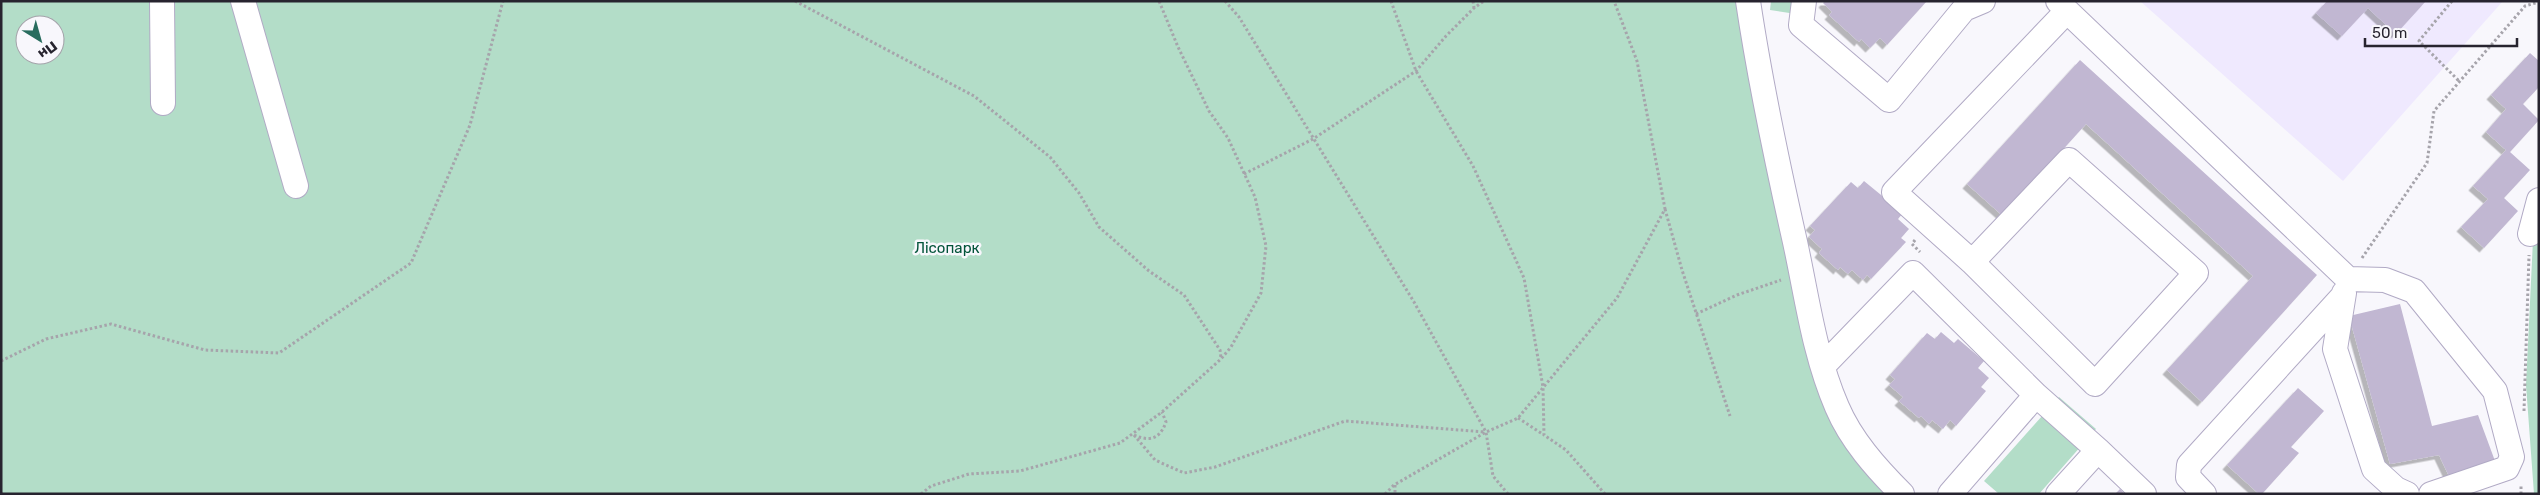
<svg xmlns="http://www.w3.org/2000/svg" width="2540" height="495" font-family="Rubik,sans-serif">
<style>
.built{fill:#efe9fe}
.green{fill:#b3ddc8;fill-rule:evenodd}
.building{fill:#c1b7d2;filter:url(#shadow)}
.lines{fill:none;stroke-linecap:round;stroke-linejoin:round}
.minor-casing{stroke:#b1aac5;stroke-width:26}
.path{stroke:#a6a4ab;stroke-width:3;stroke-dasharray:2.5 2.5;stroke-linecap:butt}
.minor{stroke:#fff;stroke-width:24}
.labels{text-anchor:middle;stroke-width:5;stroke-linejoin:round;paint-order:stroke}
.park-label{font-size:15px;fill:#03543a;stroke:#f8f7fc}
</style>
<defs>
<filter id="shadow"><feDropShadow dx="-4.5" dy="4.5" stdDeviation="0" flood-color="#0004"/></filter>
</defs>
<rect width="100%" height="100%" fill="#f8f7fc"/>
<path class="built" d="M2140,1h363l-160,180z"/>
<path class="green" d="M1,1h1746l72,370 74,123h-1892zM25,25h30v30h-30z
M1771,1h27l-2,13 -26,-4z
M2539,233v261h-5l-8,-109 7,-145z
M2059,397l37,32 -57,65h-40l-15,-13z"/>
<path class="building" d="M1825,1h102l-40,44 -7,-7 -10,10 -9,-9 -2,3 -30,-27 3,-3 -9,-9z
M2327,1h99l-30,33 -28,-26 -26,28 -26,-23z
M2530,53l9,8v26l-16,17 16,16 -29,32 20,18 -26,28 14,13 -34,37 -23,-21 27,-28 -15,-13 33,-36 -20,-18 20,-23 -15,-14z
M2080,60l237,215 -115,127 -35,-32 86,-94 -167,-152 -83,92 -36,-32z
M1864,181l39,32 -5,6 11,10 -8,9 5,4 -35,37 -4,-4 -4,5 -11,-10 -4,4 -8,-7 -2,3 -19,-17 3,-4 -13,-12 6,-7 -5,-4 41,-44 7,6z
M2400,304l32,122 46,-11 17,46 -46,15 -10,-21 -49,9 -41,-148z
M1941,332l13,11 4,-4 26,22 -6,7 11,10 -8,9 5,4 -30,35 -6,-6 -7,9 -11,-9 -3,4 -8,-8 -2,2 -20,-17 4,-4 -14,-12 6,-6 -5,-4 37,-42 8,6z
M2298,388l26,23 -33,36 8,6 -37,41h-3l-32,-29z
M2120,489l5,5h-10z"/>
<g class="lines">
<g class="minor-casing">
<path id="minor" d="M162,1l1,102
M243,1l53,185
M1748,1c12,81 29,161 47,241 12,55 19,112 42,165 14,33 39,61 65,87
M1804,1l-3,24 88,75 75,-91 19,-8
M2067,11l281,268 37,1 29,11 81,100 17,66 -5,11 -76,26
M2530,234l9,-34
M1972,262l97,-102 127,113 -101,111 -123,-122 -78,-70 173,-181 -9,-10
M2344,293l-9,56 39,120 22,20 11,5
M1823,366l90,-93 123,122
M2098,450l46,44
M1950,494l86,-99 62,55 -40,44
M2204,494l-16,-17 1,-12 154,-169"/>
</g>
<path class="path" d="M795,1l179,95 76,61 29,36 20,34 50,44 35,24 36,55 1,8
M1225,1l14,16 175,285 72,130 7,44 15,18
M1391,1l25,70 57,95 51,112 19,109 1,48 22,15 39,44
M1473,1l1,7
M2452,1l-33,40 41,41
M1244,174l69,-35 103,-68 30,-35 28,-28 10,-7
M1665,209l17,61 48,146
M1915,240l-3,4 8,8
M2362,258l65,-95 7,-52 91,-105 14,-4
M1696,314l41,-19 44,-15
M1,361l45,-22 65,-15 94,26 74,3 132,-90 59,-138 33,-124
M2524,411l5,-156
M1518,418l26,17
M1134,435l21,25 29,13 31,-6 130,-46 140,11
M1134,435c16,7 26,4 32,-13l-4,-10
M1395,485v9
M1,493l1,1
M921,494l10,-8 38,-12 51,-3 100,-28 42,-31 59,-53 10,-12 30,-54 5,-47 -11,-49 -27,-59 -19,-27 -31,-64 -19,-46
M1385,494l9,-9 92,-53 32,-14 99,-120 48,-89 -28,-148 -23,-60
M2521,494v-10"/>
<use href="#minor" class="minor"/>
</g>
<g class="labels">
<g class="park-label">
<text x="947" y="253">Лісопарк</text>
</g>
</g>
<rect width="2540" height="495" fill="none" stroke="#27242f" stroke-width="5"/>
<g transform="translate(40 40) rotate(143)"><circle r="24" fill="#f8f7fc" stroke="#a4a3aa"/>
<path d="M0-4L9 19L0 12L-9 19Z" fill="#286c5e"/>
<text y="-8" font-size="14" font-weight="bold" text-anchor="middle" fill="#27242f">Пн</text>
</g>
<path d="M2365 38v8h152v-8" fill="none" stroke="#27242f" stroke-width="2.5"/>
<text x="2372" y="38" font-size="15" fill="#27242f" stroke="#f8f7fc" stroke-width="4" paint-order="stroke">50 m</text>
</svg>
